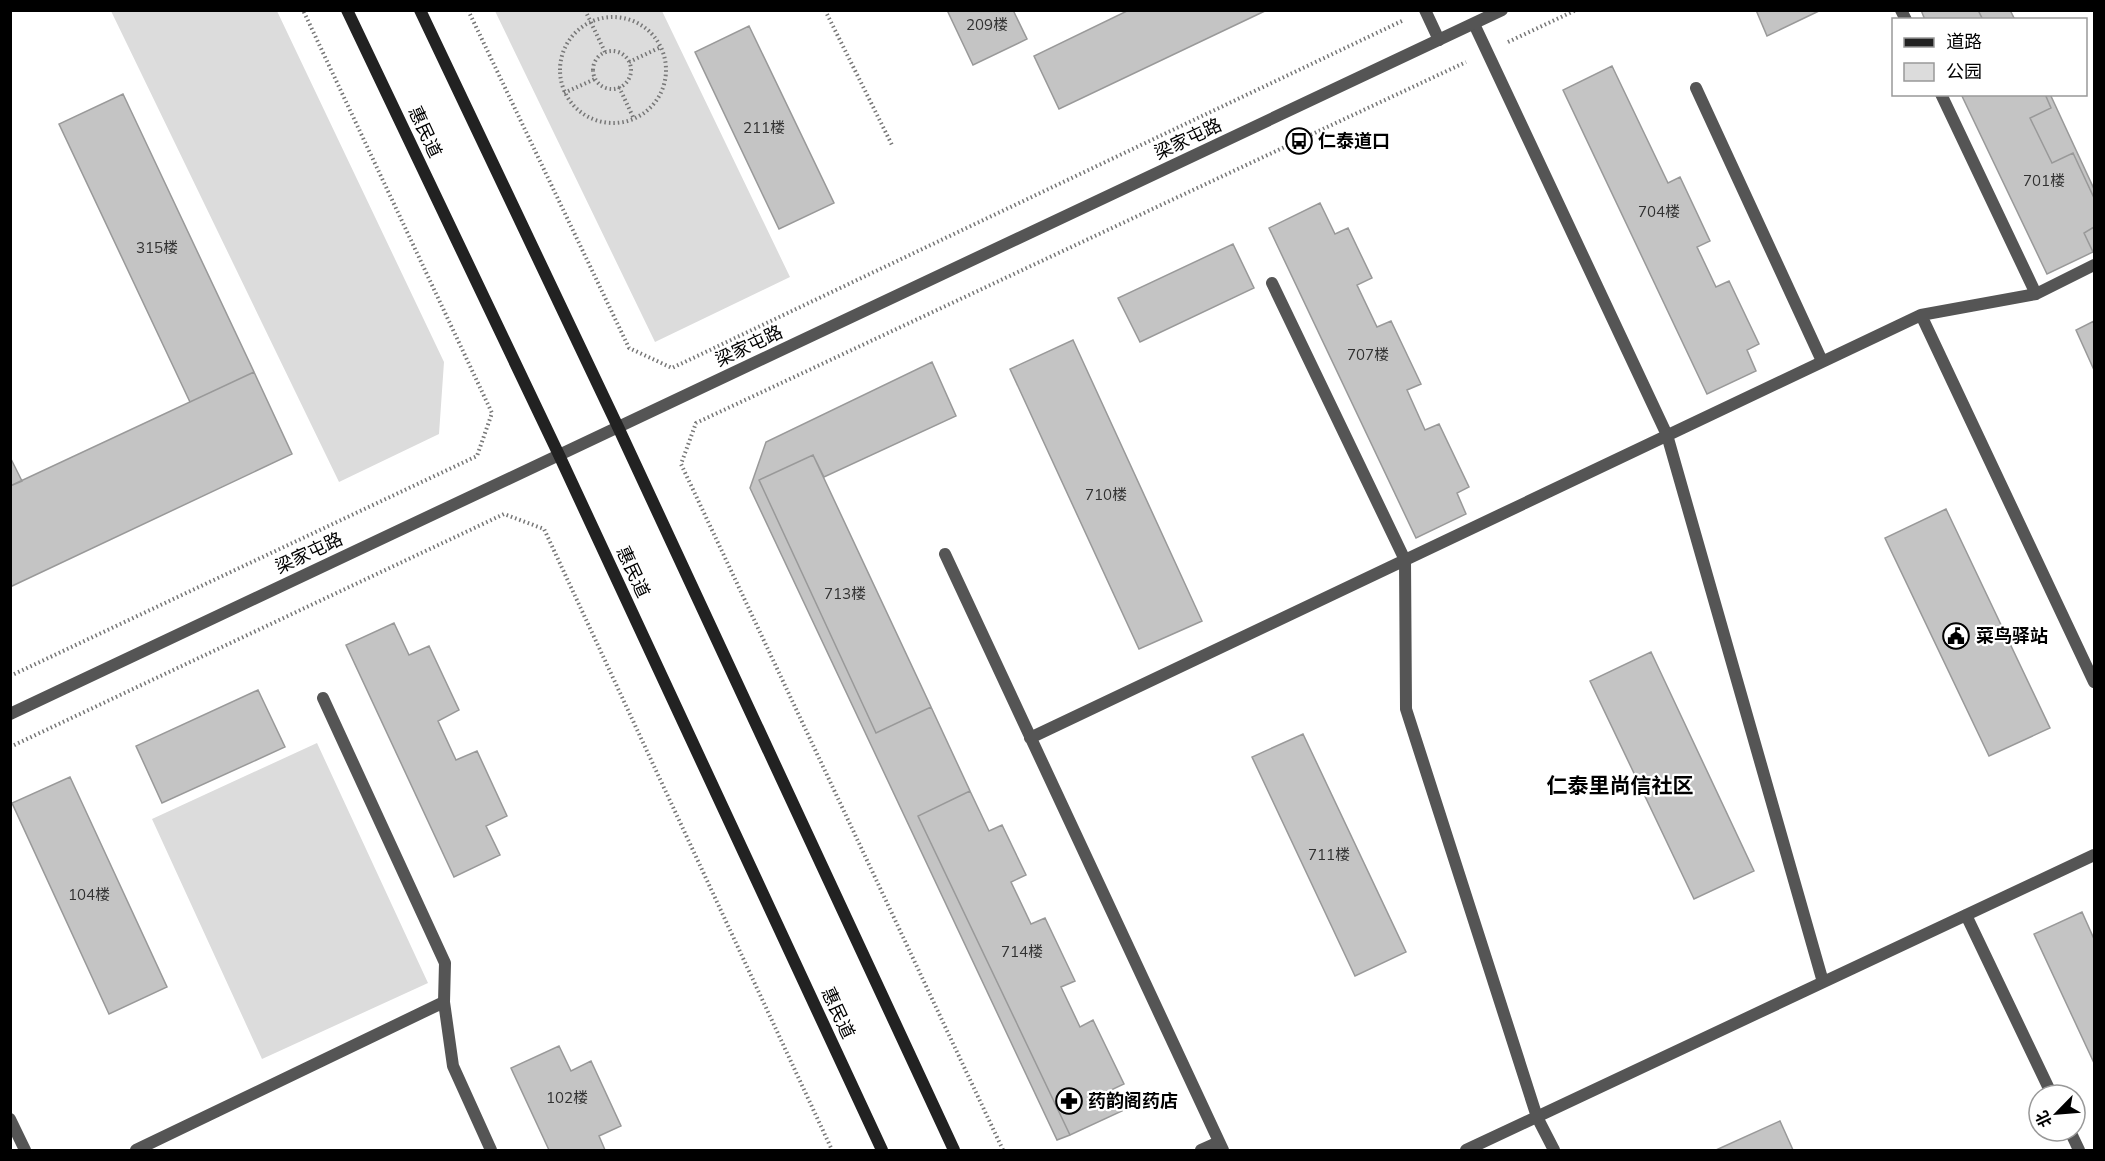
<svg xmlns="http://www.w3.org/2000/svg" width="2105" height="1161" font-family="Mulish,'Noto Sans SC',sans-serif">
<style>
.green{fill:#dcdcdc}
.building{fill:#c4c4c4;stroke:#999;stroke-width:1.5}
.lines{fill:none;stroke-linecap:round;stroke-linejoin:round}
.path{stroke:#777;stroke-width:4;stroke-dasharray:1.5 3;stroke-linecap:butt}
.service{stroke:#555;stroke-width:12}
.tertiary{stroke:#555;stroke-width:12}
.secondary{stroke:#222;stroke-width:12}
.labels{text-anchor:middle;stroke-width:4.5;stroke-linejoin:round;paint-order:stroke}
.number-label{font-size:15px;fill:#313131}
.street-label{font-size:18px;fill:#000;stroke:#fff}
.poi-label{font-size:18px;font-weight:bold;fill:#000;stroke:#fff;text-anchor:start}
.quarter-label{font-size:21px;font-weight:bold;fill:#000;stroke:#fff}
</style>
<rect width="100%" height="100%" fill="#fff"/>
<path class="green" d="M111,11h166l167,351 -5,72 -100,48z
M495,11h167l128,266 -135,65z
M317,743l111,240 -166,76 -110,-240z"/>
<path class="building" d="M947,10h66l14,29 -54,26z
M1129,10h138l-208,99 -25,-53z
M1756,10h65l-54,26z
M1921,10h57l5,10h-58z
M1978,10h32l5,10h-32z
M749,26l85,177 -55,26 -84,-177z
M1612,66l56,117 12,-6 30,64 -13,6 19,40 13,-6 30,63 -12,6 9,21 -49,23 -144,-304z
M123,94l131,278 -64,30 -131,-278z
M1961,94h84l6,14 -21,10 22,45 21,-10 21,45v29l-10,6 9,19 -46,22z
M2045,94h5l44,95v9l-21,-45 -21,10 -22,-45 21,-10z
M1320,203l15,31 13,-6 24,50 -15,7 20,42 14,-6 30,63 -14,6 18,40 14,-6 30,63 -12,6 9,21 -50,24 -147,-310z
M2094,227v24l-1,1 -9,-19z
M1233,244l21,44 -114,54 -22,-44z
M2094,321v49l-18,-40z
M1073,340l129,281 -63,28 -129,-280z
M932,362l24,54 -132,61 -11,-22 -54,25 117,253 55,-26 39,84 -52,25 152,319 -13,5 -307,-652 16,-46z
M254,372l38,82 -282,133v-101z
M813,455l118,252 -55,26 -117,-253z
M10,457l12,24 -12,5z
M1946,509l104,219 -61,28 -104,-218z
M394,623l15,32 20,-9 30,64 -21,11 18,39 21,-9 30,65 -21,10 14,29 -46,22 -108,-232z
M1651,652l103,219 -60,28 -104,-218z
M258,690l27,57 -123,56 -26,-57z
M1303,734l103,218 -51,24 -103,-219z
M70,777l97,210 -58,27 -97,-211z
M970,791l19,40 13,-6 24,50 -15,7 20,42 14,-6 30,63 -14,6 19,40 13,-7 31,64 -13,6 11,21 -52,24 -152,-319z
M2082,912l12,27v124l-60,-129z
M559,1046l12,25 20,-10 30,65 -22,10 6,14h-56l-38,-82z
M1780,1121l13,29h-77z"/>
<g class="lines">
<path class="path" d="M468,10l161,338 43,20 732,-348
M585,10l20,42
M825,10l68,137
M560 70a53 53 0 1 1 106 0a53 53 0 1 1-106 0Z
M1508,42l68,-32
M593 70a19 19 0 1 1 38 0a19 19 0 1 1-38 0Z
M629,62l32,-15
M619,87l15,32
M564,93l31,-14
M10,676l467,-220 15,-43 -189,-403
M10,747l494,-233 40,15 288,621
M1003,1150l-322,-686 15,-41 770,-361"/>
<path class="service" d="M1425,10l14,30
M1901,10l5,10
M1474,24l193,411 156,547
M1696,88l126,273
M1941,94l95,200
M1272,283l133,277 1,149 131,408 17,33
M1921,315l115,-21 58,-29
M945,554l278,596
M323,698l122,265 -1,39 9,64 38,84
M1030,738l891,-423 173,367
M1966,915l86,180
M10,1119l15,31
M2070,1131l9,19
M136,1150l308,-148
M1201,1150l18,-8
M1466,1150l628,-295"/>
<path class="tertiary" d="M10,714l1492,-704"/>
<path class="secondary" d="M347,10l212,445 323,695
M420,10l198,417 336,723"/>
</g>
<defs>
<g id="bus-ring" transform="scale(1.35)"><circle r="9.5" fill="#fff" stroke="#000" stroke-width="1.5"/><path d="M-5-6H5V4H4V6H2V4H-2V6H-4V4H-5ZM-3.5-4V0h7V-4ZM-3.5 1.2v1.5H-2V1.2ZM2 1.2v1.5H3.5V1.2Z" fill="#000"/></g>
<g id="civic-ring" transform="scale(1.35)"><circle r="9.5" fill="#fff" stroke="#000" stroke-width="1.5"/><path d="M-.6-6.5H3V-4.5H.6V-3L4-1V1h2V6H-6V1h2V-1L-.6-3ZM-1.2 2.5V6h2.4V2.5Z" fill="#000"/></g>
<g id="pharmacy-ring" transform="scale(1.35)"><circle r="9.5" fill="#fff" stroke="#000" stroke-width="1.5"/><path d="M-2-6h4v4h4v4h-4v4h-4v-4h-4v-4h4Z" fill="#000"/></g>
</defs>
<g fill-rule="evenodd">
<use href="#bus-ring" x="1299" y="141"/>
<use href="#civic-ring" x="1956" y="636"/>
<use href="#pharmacy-ring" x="1069" y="1101"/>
</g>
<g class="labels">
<g class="number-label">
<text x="987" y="30">209楼</text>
<text x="764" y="133">211楼</text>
<text x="2044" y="186">701楼</text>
<text x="1659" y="217">704楼</text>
<text x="157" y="253">315楼</text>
<text x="1368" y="360">707楼</text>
<text x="1106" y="500">710楼</text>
<text x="845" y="599">713楼</text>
<text x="1329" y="860">711楼</text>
<text x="89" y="900">104楼</text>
<text x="1022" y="957">714楼</text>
<text x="567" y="1103">102楼</text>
</g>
<g class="street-label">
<text transform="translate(425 132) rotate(65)" y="6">惠民道</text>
<text transform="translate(1188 139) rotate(-25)" y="6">梁家屯路</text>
<text transform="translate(749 346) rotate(-25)" y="6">梁家屯路</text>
<text transform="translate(309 553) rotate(-25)" y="6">梁家屯路</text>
<text transform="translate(633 572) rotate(65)" y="6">惠民道</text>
<text transform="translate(838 1013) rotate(65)" y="6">惠民道</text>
</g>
<g class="poi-label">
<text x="1318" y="147">仁泰道口</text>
<text x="1976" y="642">菜鸟驿站</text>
<text x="1088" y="1107">药韵阁药店</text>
</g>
<g class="quarter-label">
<text x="1620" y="793">仁泰里尚信社区</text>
</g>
</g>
<rect width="2105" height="1161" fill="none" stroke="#000000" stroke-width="24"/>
<rect x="1892" y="18" width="195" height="78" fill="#ffffff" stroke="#999999" stroke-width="1.5"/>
<rect x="1904" y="38" width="30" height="9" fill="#222222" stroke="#999999" stroke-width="1.5"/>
<text x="1946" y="48" font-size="18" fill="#000000">道路</text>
<rect x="1904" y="63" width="30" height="18" fill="#dcdcdc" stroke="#999999" stroke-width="1.5"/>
<text x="1946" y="78" font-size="18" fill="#000000">公园</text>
<g transform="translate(2057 1113) rotate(245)"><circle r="28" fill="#ffffff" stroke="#999999" stroke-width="1.5"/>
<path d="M0-4.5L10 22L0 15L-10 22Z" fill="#000000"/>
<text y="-9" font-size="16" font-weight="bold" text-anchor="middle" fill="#000000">北</text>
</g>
</svg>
